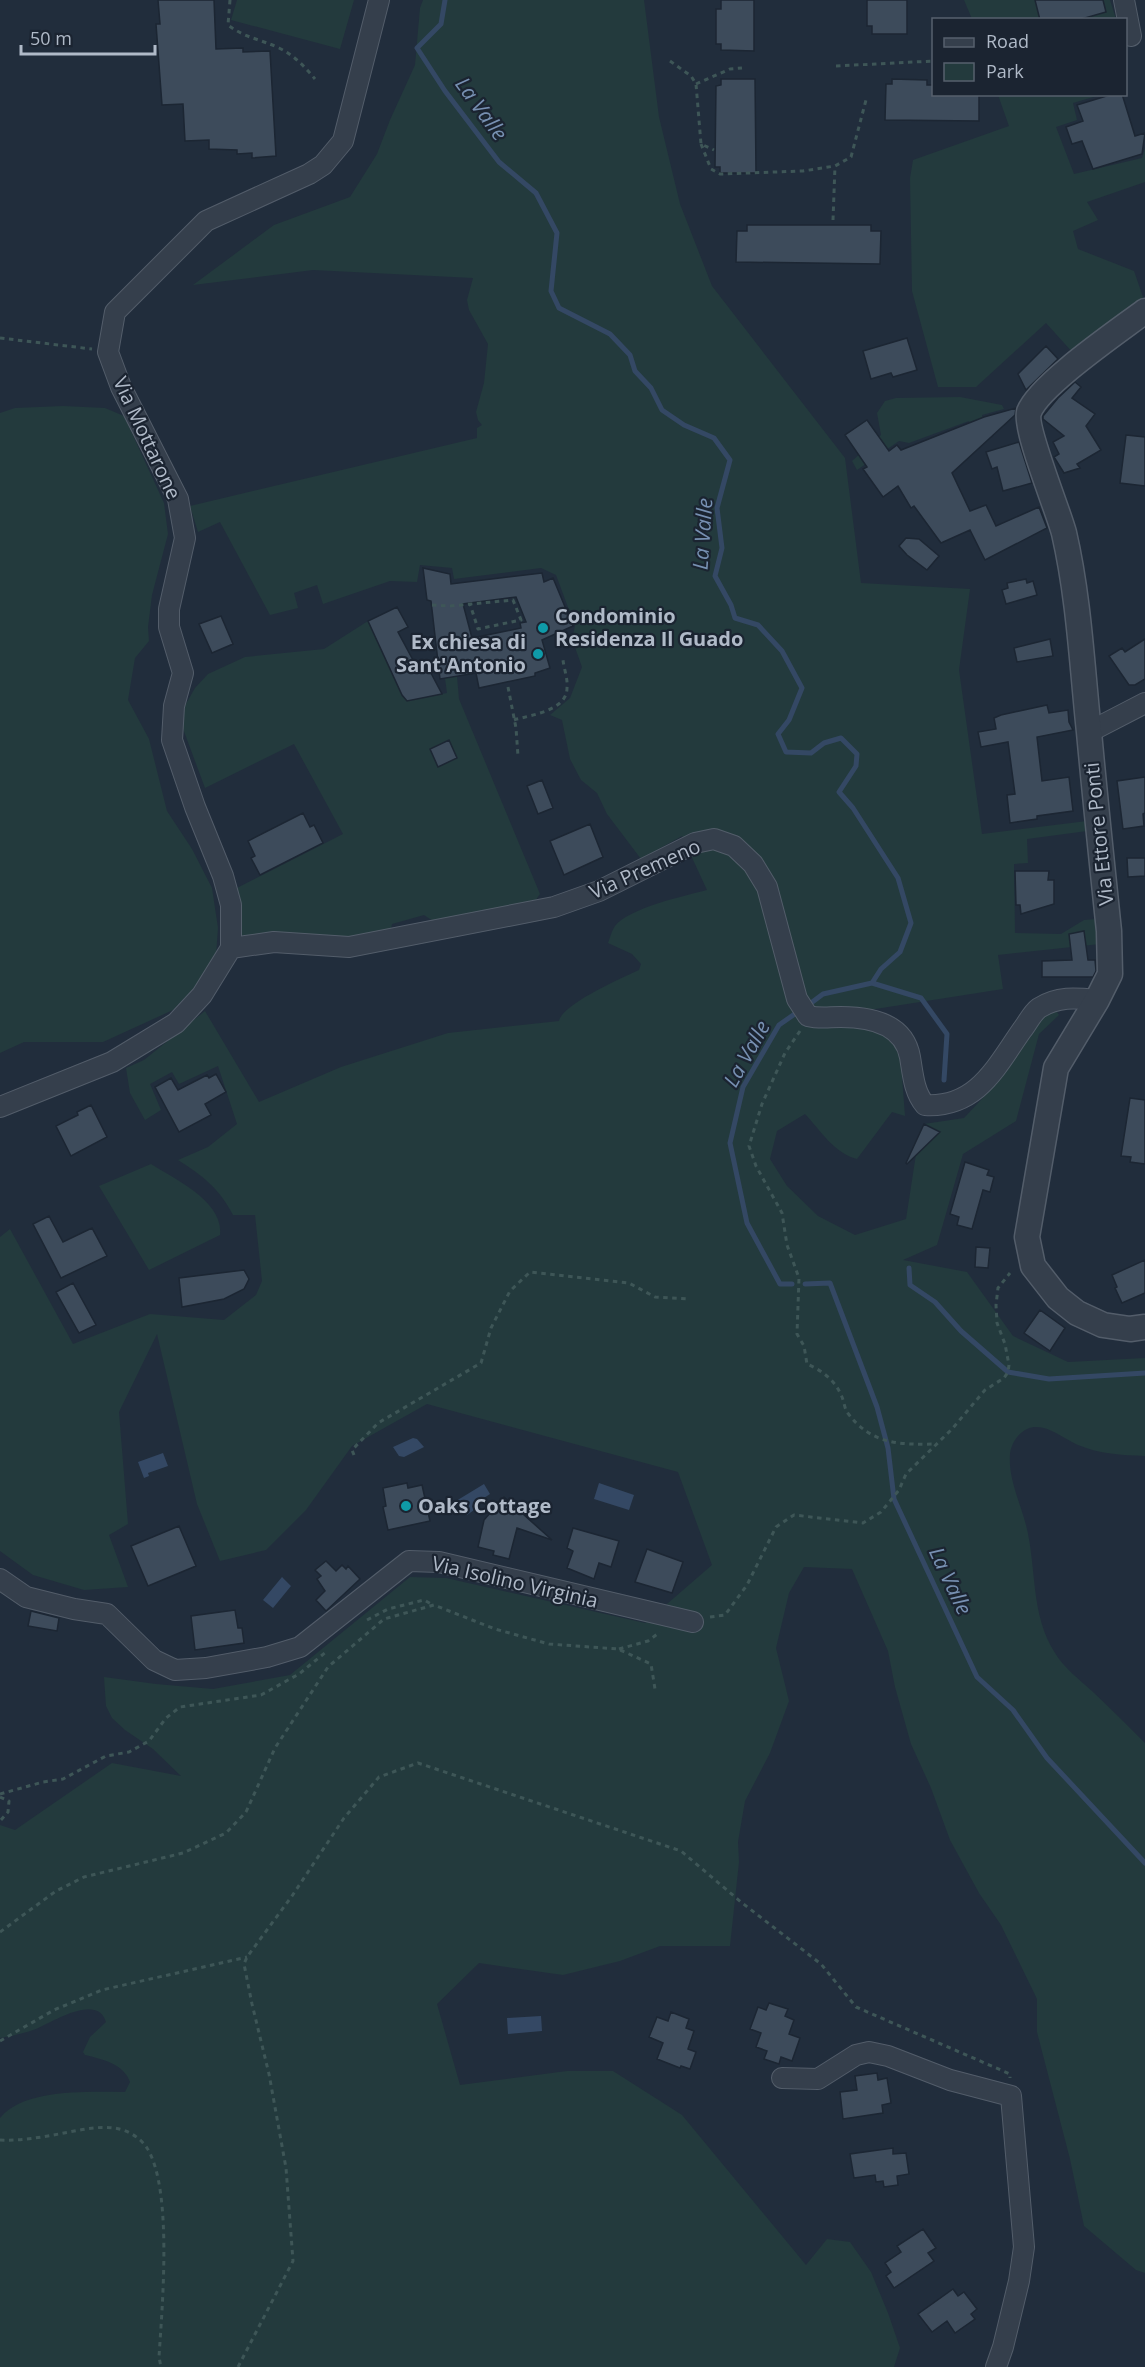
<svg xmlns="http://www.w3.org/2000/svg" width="1145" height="2367" font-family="'Open Sans',sans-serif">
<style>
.green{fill:#233a3d}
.water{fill:#344864}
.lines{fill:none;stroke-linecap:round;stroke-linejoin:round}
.stream{stroke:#344864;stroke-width:5}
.building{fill:#3d4b5b;stroke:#1c2633;stroke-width:1.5;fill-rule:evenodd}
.minor-casing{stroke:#535d6a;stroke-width:22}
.tertiary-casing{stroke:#535d6a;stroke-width:27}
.path{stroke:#3e5657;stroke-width:3;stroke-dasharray:4.5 4.5;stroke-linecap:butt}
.minor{stroke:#353f4c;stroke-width:20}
.tertiary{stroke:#353f4c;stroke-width:24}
.culture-dot{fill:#0f9aa8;stroke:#1b2431;stroke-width:2}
.labels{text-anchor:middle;stroke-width:4.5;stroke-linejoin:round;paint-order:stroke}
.street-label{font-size:20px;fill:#b0bac8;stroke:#1b2431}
.poi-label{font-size:20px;font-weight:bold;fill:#b0bac8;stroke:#1b2431;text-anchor:start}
.water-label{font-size:21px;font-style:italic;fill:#7790b2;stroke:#1b2431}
</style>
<rect width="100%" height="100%" fill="#212d3c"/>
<path class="green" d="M237,0h117l-14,49 -109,-29z
M423,0h221l15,117 21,87 32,82 133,172 16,125 109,6 -11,81 23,164 105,-13v10l-60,8 1,24 -14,1 1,69 46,1 23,-14 13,-1 3,25 -102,11 5,34 -134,21 8,19 15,10 8,11 5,66 -13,-4 -35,47c-22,-5 -37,-29 -52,-45l-28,17 -7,28 17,27 31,30 37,19 51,-16 11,-71 7,-24 40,-6 31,-33 45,-67 15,-9 4,6 -20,19 -23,87 -53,33 -26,91 -34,15 64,12 46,64 55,26 77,-4v98c-24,-1 -45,-2 -67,-11 -14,-6 -34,-24 -51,-16 -9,4 -16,15 -17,25 -2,24 10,48 16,71 11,43 4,89 29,128 9,15 25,27 38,39 18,17 35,34 52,51v530l-9,-3 -52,-44 -14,-67 -33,-127v-33l-36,-74 -22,-32 -29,-53 -19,-52 -20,-44 -16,-57 -7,-36 -36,-82 -48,-2 -15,26 -13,55 13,53 -19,52 -25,48 -7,41 1,20 -9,84h-70l-40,15 -57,14 -84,-12 -42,41 23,81 107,-14h46l69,44 124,150 21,-26 23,3 21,30 17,41 12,35 -6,19h-894v-249c25,-30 89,-26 125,-26l5,-10c-6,-18 -28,-23 -45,-27l-2,-3 7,-15 16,-15c-9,-29 -53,0 -70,7 -11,4 -24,7 -36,9v-213l15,5 97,-67 69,13 -28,-27 -28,-19 -13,-12 -6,-12 -2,-29 52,7 57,5 77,-14 120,-98 36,1 199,45 67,-58 -34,-93 -251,-68 -75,42 -46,64 -40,40 -46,11 -23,-57 -40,-170 -38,78 9,112 -19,11 19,52 -44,3 -51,-15 -33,-24v-314l10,-8 63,115 77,-30 74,6 32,-25 6,-14 -7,-66h-22c-14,-27 -30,-39 -55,-55l30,-13 29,-23 -19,-58 -39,18 -7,-12 -22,12 11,26 -16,10 -15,-27 -4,-25 18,-8 61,-49 54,91 82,-35 107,-34 111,-12c3,-17 63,-43 80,-51l2,-6 -9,-10 -24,-11c2,-5 4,-13 7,-17 14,-18 69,-30 92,-36l-25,-54 -41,23 -34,-45 -10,-21 -16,-13 -11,-21 -8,-39 -12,-5 20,-17 12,-31 -10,-28 3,-13 -19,-51 -15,-7 -87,11 -2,-11 -32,-3 -3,17 -27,-1 -67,23 -6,-19 -23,8 4,15 -28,7 -50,-93 -22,10 -8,-26 287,-68v-10l5,-3 -4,-5 -2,-8 8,-29 4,-39 -19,-34 -2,-10 6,-22 -160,-8 -120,15 81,-60 76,-28 27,-43 13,-34 25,-55 5,-57z
M964,0h146l6,19h-144z
M998,95h102l-27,8 4,17 -21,7 18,47 68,-16 3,-10v34l-58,20 11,18 -25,11 5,18 56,22 10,29 -70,54 -28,-31 -70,64h-38l-26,-96 -2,-113 3,-18 96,-34z
M960,397l42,8 2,4 -22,6 3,19 -9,4 -7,-17 -60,22 -10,-2 -42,29 -5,-9 29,-26 -4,-22 8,-12 11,-3z
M63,406l42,2 19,8 40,87 4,31 -16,61 -4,32 1,14 -14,17 -7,42 21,39 18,72 25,38 20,39 6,40 -2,27 -16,27 -27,28 -70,32h-79l-24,11v-640l15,-5z
M368,621l34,74 5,6 40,-8 -2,-15 12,-2 2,23 81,195 -7,10 -94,21 -15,-10 -32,9 -1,5 -50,11h-94l-8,-7 2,-8 -6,-36 108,-55 -49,-90 -89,44 -23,-62 1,-17 12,-21 13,-14 37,-17 79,-8z
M151,1164c23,15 73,37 69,71l-71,35 -50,-84z"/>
<path class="water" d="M413,1438l4,1 7,8 -20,10 -5,-1 -6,-9z
M163,1453l5,13 -20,7 1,3 -5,2 -6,-16z
M599,1483l35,12 -5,15 -35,-11z
M484,1484l6,10 -18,12 2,4 -7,5 -11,-14z
M282,1577l9,9 -18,22 -10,-8z
M541,2016l1,15 -34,3 -1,-16z"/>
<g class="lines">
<path class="stream" d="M445,0l-4,24 -24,24 28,43 54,71 37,31 21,40 -6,58 8,17 51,26 20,21 5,16 16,17 11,22 22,15 30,13 16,22 -13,48 5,40 -7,28 16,29 4,13 23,7 24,26 20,37 -13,32 -11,14 8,18 25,1 13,-10 17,-5 16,16 -1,12 -17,26 14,16 45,70 13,45 -11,29 -19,17 -9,14 -49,11 -16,12
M872,983l49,15 26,36 -3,46
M909,1268l1,17 25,17 26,29 47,41 41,7 96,-6
M792,1284h-12l-33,-61 -17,-80 13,-56 36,-62 20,-14
M805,1284l25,-1 47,124 11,41 6,51 83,178 36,33 34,48 98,105"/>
</g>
<path class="building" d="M158,0h56l2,49 27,-1v4l27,-1 6,105 -24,2v-5l-15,1v-4l-28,-1v-9l-24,1 -2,-37 -21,1 -6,-81h4z
M721,0h33v51l-33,-1v-6h-5v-35h5z
M867,0h40v34h-35v-8h-5z
M1035,0h68l3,12 -28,8h-38z
M721,79h34l1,94h-36v-6h-5l1,-81 5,-1z
M892,79l35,1v5h6v9h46v27l-94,-1 1,-36h6z
M1113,94h9l13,42 10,-3 -3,21 -49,15 -11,-28 -10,3 -6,-17 17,-6 -6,-16z
M747,225h124v6h10l-1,33 -144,-2 1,-31h10z
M907,338l10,32 -24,7 -2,-4 -20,6 -8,-28z
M1046,346l12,13 -32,31 -8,-16z
M1075,382l6,5 -9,11 23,16 -9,12 15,24 -24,14 3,4 -16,5 -10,-16 5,-3 -6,-12 11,-6 -21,-17v-3l15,-18z
M1016,408l-1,7 -63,58 18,38 16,-6 10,21 43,-19 8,21 -62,32 -15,-30 -29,13 -27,-37 -3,2 -13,-22 -15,11 -20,-28 4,-2 -22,-32 22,-15 22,31 8,-6 4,5 83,-33z
M1126,435l19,2v49l-25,-3z
M1019,442l13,41 -29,8 -6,-24 -5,2 -6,-17z
M906,538l13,1 20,17 -12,14 -20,-15 -8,-9z
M423,568l27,6 1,10 91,-11 2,9 9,-4 20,48 -31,14 8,28 -15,5v3l-56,12 -3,-15 -36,6 -9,-78 -4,-1zM516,597l10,25 -6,1 1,5 -49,10 -9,-34z
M1026,579l1,4 6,-2 4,14 -31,9 -4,-14 6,-2 -1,-5z
M397,607l11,20 -10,5 16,30 10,-2 18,34 -35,7 -5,-6 -34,-74z
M221,616l12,28 -21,9 -13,-29z
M1050,639l3,17 -36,6 -3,-14z
M1145,639v40l-10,6h-6l-20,-29 13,-8 3,4z
M1047,705l2,8 19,-3 1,12 4,8 -36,7 5,44 27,-4 4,34 -36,5v3l-27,4 -3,-28 8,-1 -7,-52 -27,5 -3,-15 18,-3 -2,-11 7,-3z
M449,740l8,18 -19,9 -8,-18z
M1145,777v36l-2,1 1,12 -21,3 -6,-48z
M542,780l11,28 -15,6 -11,-28z
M303,813l7,14 4,-2 9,18 -63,32 -9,-17 4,-2 -7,-15z
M590,824l13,33 -39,18 -14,-34z
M1127,858h18v18l-17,1z
M1015,871h34l-1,9h6v24l-33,10 -1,-9h-4z
M1084,931l4,29h7l1,11 -3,6h-51v-16l30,-1 -3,-26z
M216,1074l10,18 -21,12 6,11 -32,17 -24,-45 16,-9 7,12 29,-15 2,3z
M1130,1098l15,2v64l-15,-2 1,-5 -10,-1z
M91,1105l16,32 -36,19 -15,-30 22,-11 -1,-3z
M924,1124l16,8 -33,32 -1,-1z
M965,1162l24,8 -2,5 7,2 -4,15 -7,-2 -11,39 -15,-4 2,-8 -9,-3z
M49,1216l14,26 29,-14 15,28 -46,22 -28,-54z
M976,1247l14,1 -2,20 -13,-1z
M1145,1260v33l-23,10 -7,-15 2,-1 -5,-12z
M244,1270l5,9 -5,10 -20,10 -42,8 -3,-29z
M73,1283l23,42 -17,8 -23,-41z
M1040,1310l25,18 -15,23 -26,-18z
M407,1483l1,5 14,-3 8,36 -42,9 -5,-23 3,-1 -3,-18z
M504,1497l48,43 -35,-12 -8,31 -16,-4 1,-4 -16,-4 6,-27z
M179,1526l17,40 -48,20 -17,-40z
M573,1528l46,13 -8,26 -12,-4 -5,16 -27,-11 6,-17 -6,-3z
M647,1549l36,13 -11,31 -37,-11z
M326,1561l10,10 6,-6 4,4 2,-3 12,13 -34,32 -10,-11 9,-9 -8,-12 4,-3 -6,-6z
M235,1610l3,18h4l2,15 -49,7 -4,-34z
M31,1611l28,7 -2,13 -29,-5z
M769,2003l19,6 -3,7 9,4 -5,14 11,4 -8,23 -11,-4 -2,7 -15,-5 3,-8 -11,-4 5,-14 -11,-4 8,-22 8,3z
M671,2012l18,7 -3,9 8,3 -6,18 8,3 -6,17 -9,-3 -1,2 -23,-9 6,-16 -14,-6 8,-20 11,4z
M877,2073l1,7 9,-2 4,25 -9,2 1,8 -40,6 -3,-27 17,-2 -2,-14z
M893,2148v6l13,-1 3,21 -12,2 1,9 -14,2 -1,-6 -7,1 -1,-7 -21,3 -4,-24z
M923,2229l13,19 -8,5 6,8 -40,27 -8,-12 5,-4 -6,-9 16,-11 -4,-6z
M953,2289l5,7 6,-4 13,17 -6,5 4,5 -20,14 -8,-12 -15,11 -14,-18z"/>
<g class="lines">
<g class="minor-casing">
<path id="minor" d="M1124,0l7,36
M1089,732l56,-29
M231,948l43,-6 75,5 205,-40 45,-16 96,-48 19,-4 20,7 19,18 14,23 30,112 11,17c12,3 21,1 33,1 30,0 63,7 69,40 3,18 4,35 15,48 52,3 71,-38 97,-75 5,-6 10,-17 17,-22 19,-12 37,-10 58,-8
M0,1107l112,-45 64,-39 26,-28 29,-47v-43l-8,-29 -28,-69 -23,-67 2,-34 9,-33 -14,-46v-18l16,-71 -7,-39 -57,-112 -13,-35 7,-40 91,-91 103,-47 14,-9 20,-24 36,-141
M0,1579l26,18 48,12 33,5 47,46 21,10 31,-2 61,-11 33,-10 109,-86 30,1 254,60
M782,2078l36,1 38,-24 13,-3 19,4 62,24 61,16 13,151 -5,34 -16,66 -7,20"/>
</g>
<g class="tertiary-casing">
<path id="tertiary" d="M1145,311c-25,19 -106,74 -116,101 -5,16 29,98 35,121 15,65 18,133 25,199 6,66 13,132 20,199l1,43 -13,26 -41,68 -29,169 6,29 25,32 19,15 26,12 27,4 15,-2"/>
</g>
<path class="path" d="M230,0l-2,25c17,13 32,14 51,23 15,7 26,19 36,31
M670,61l21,15 5,8 5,60 13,6
M836,66l98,-5
M696,84l34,-15 12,-1
M701,144l10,25 9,5 83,-3 32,-5 16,-9 15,-57
M833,220l2,-54
M0,338l92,11
M432,605l18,1 63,-6 8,20 -43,9 -8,-25
M508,687l8,41 2,28
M514,720c16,-5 53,-9 53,-32 1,-9 -3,-19 -4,-28
M800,1031l-15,22 -23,51 -13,42 7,20 26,47 5,32 12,33 -2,56 7,12 3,18c14,6 28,16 34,31 3,5 3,12 6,17 23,32 52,33 88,32
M354,1455l-2,-5 26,-27 103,-60 10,-35 19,-37 20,-19 99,11 26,14 34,2
M710,1617l15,-2 22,-30 29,-58 18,-12 69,8 18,-11 18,-22 7,-16 46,-45 33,-39 19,-12 4,-6 1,-7 -4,-21 -8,-21 -1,-18 2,-17 12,-15
M367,1620l21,-11 36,-9 9,5
M619,1649l29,-8 12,-9
M0,1794l43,-12 20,-3 43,-23 23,-4 20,-11 17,-23 14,-11 81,-12 38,-21 27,-22
M0,1797l9,4 -1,11 -8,9
M0,1932l56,-41 28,-14 99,-24 43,-20 20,-21 29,-64 53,-81 56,-48 50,-14 61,24 54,15 69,5 33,15 4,25
M0,2041l54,-31 48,-20 145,-33
M0,2140c21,1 43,-3 64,-7 16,-3 32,-7 49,-5 13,1 27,9 34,20 26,41 15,160 12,209l2,10
M238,2367l55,-106 -7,-93 -17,-94 -17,-70 -8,-40 3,-7 45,-61 52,-78 35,-41 39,-14 263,88 60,51 80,62 35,43 154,67v4"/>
<use href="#minor" class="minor"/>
<use href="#tertiary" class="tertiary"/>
</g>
<g class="culture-dot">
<circle cx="543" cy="628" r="6"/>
<circle cx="538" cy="654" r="6"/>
<circle cx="406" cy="1506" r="6"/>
</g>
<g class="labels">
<g class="street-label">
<text transform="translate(147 438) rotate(65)" y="7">Via Mottarone</text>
<text transform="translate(1099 834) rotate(-96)" y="7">Via Ettore Ponti</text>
<text transform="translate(645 869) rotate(-24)" y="7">Via Premeno</text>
<text transform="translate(515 1582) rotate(13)" y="7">Via Isolino Virginia</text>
</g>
<g class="poi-label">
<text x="555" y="623">Condominio<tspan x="555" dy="23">Residenza Il Guado</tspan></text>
<text x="526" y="649" text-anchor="end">Ex chiesa di<tspan x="526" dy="23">Sant'Antonio</tspan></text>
<text x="418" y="1513">Oaks Cottage</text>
</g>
<g class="water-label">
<text transform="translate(481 109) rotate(54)" y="7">La Valle</text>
<text transform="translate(703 534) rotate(-86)" y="7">La Valle</text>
<text transform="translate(747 1054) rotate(-61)" y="7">La Valle</text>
<text transform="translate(950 1581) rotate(65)" y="7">La Valle</text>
</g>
</g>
<rect x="932" y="18" width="195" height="78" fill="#1b2431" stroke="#57606d" stroke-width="1.5"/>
<rect x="944" y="38" width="30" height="9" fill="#353f4c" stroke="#57606d" stroke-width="1.5"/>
<text x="986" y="48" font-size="18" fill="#b0bac8">Road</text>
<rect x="944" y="63" width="30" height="18" fill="#233a3d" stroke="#57606d" stroke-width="1.5"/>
<text x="986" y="78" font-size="18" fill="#b0bac8">Park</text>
<path d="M21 45v9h134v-9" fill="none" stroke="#b0bac8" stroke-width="3"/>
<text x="30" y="45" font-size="18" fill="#b0bac8" stroke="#1b2431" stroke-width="4.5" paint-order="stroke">50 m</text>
</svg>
